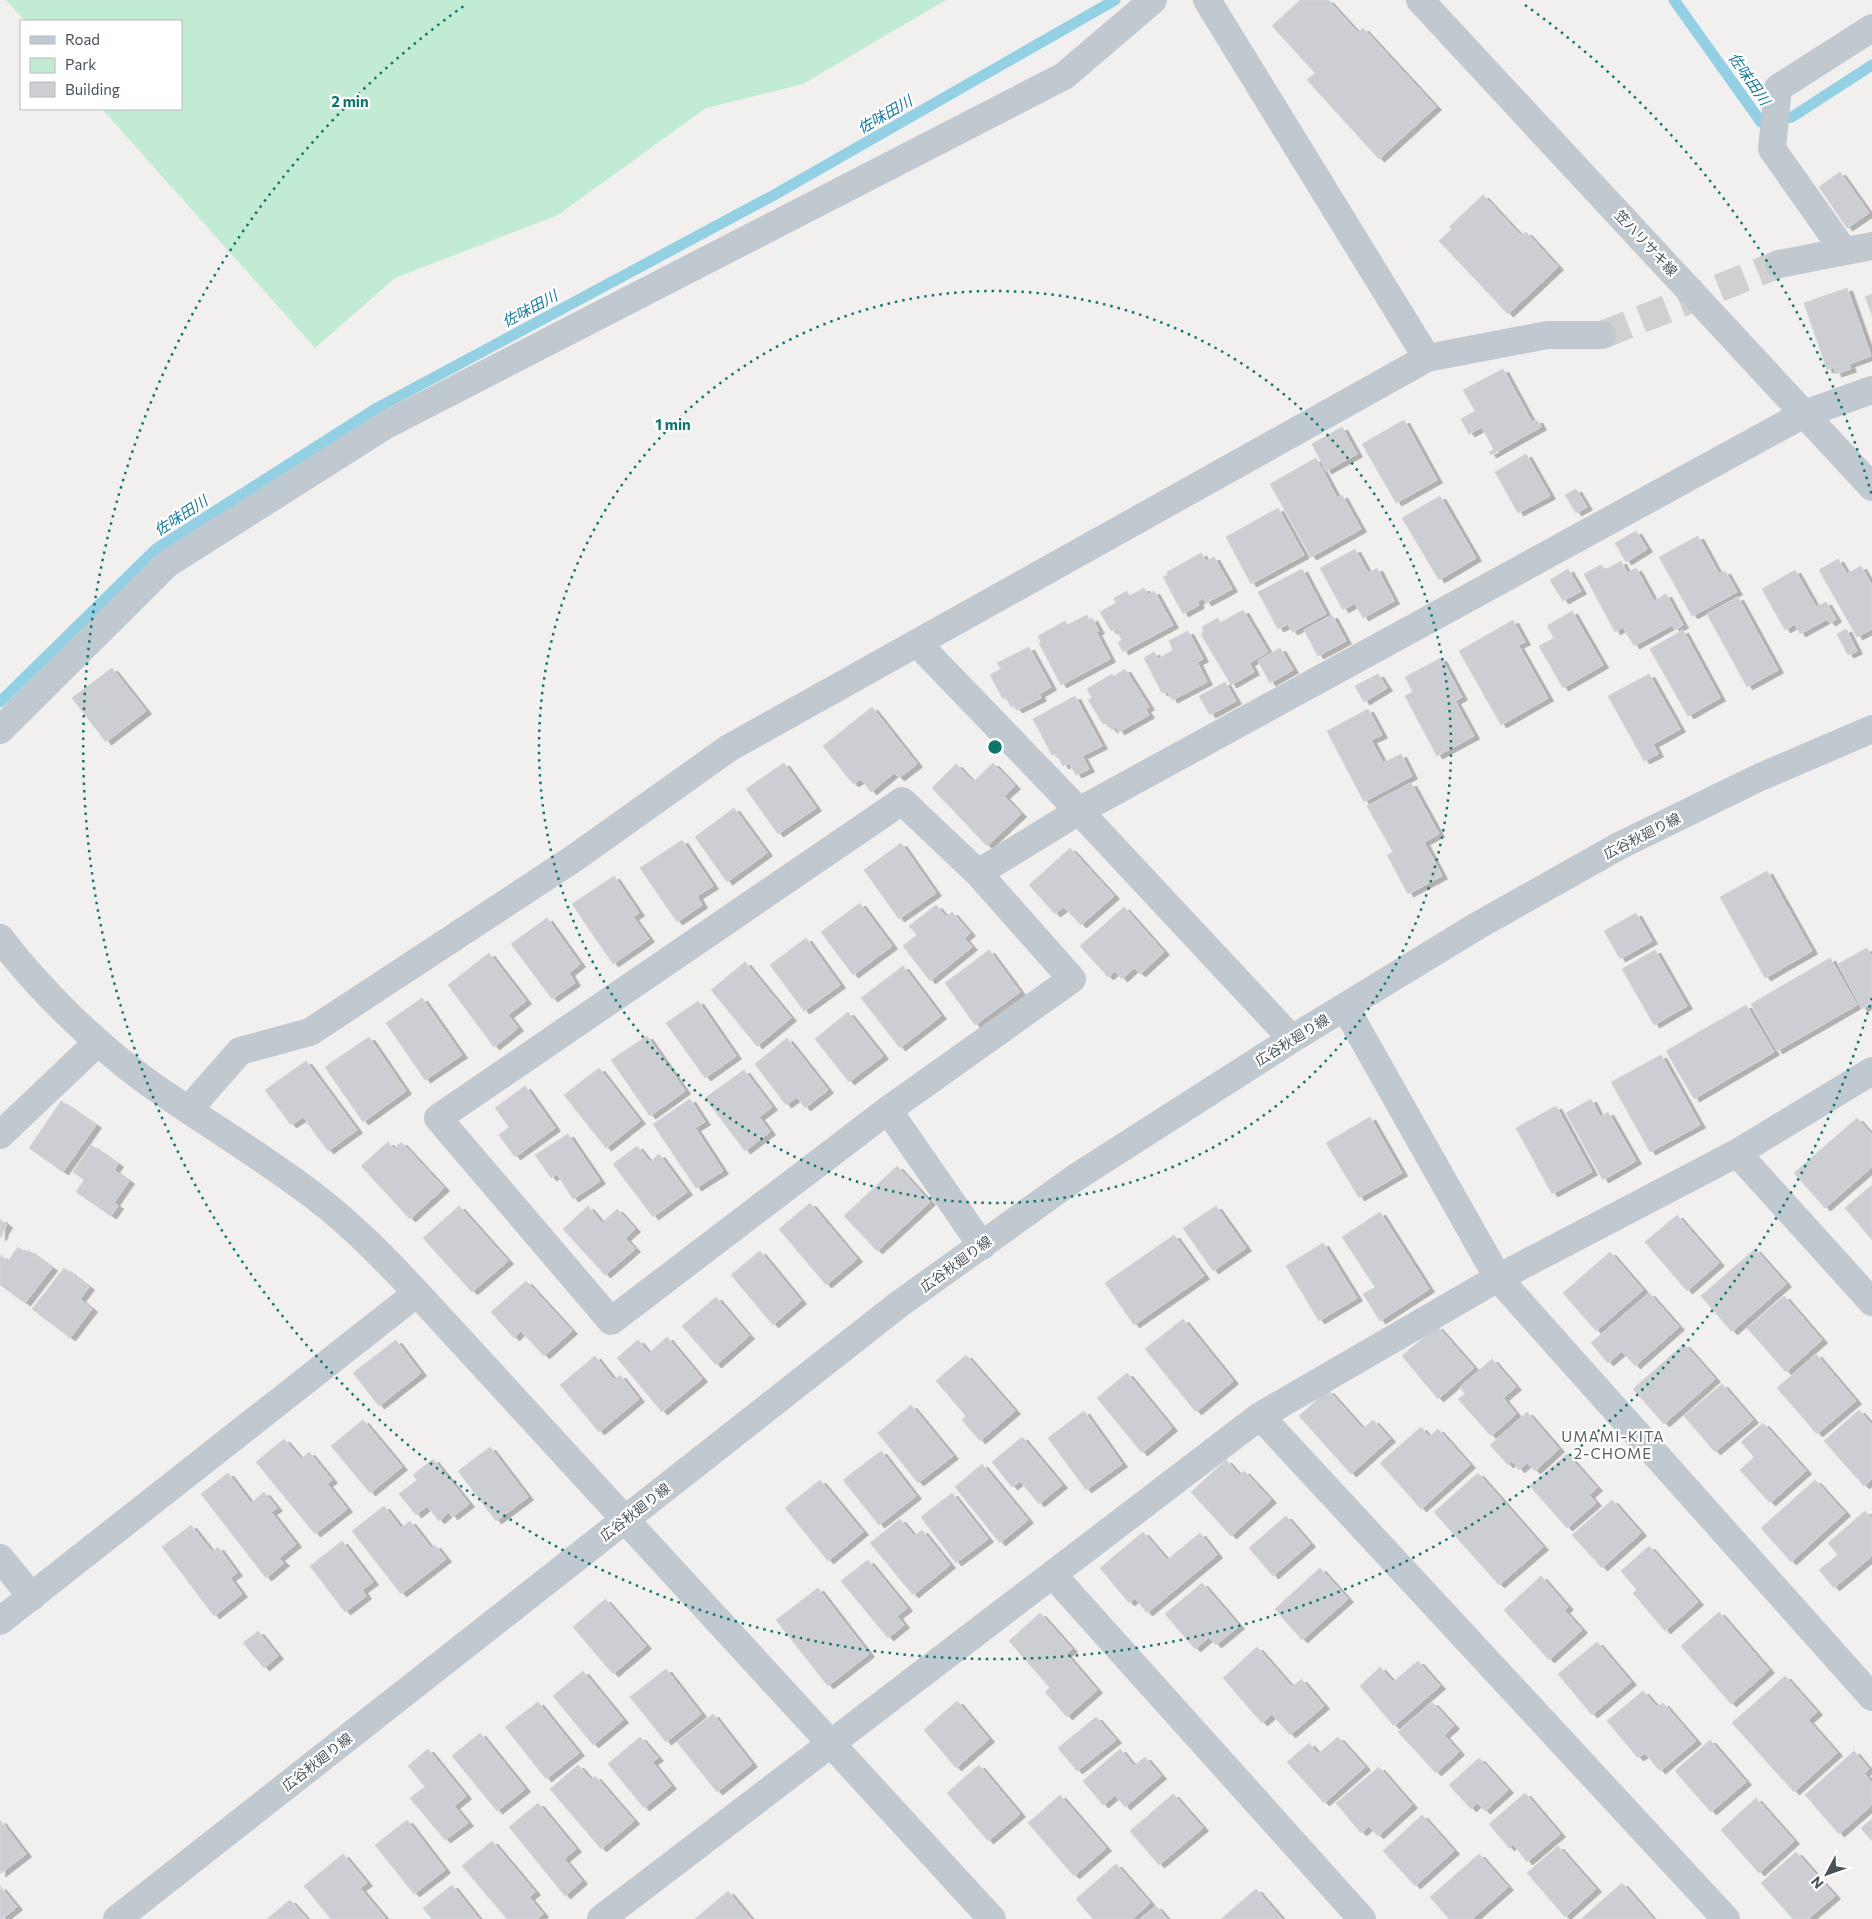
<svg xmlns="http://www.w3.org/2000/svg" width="1872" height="1919" font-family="Commissioner,'Noto Sans JP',sans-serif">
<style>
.green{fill:#c2ebd4}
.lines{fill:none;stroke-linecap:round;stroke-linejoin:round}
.stream{stroke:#93d0e4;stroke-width:11}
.building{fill:#cdced3;stroke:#d4d5da;filter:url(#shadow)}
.minor-tunnel{stroke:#d0d0d1;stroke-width:28;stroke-dasharray:28 14;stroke-linecap:butt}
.minor{stroke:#c1c9d0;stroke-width:28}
.ring{fill:none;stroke:#0f766e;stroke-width:2.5;stroke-dasharray:2.5 5}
.labels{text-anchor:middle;stroke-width:4.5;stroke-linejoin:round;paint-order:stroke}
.street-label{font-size:14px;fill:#49525b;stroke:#fff}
.water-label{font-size:15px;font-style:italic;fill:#197c9e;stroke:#fff}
.neighbourhood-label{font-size:15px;letter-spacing:1px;fill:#5c5f64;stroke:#fff}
.centre{fill:#0f766e;stroke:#fff;stroke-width:2.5}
.ring-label{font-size:15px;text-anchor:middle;font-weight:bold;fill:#0f766e;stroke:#fff;stroke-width:4.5;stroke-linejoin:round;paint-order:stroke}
</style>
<defs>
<filter id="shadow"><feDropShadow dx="5.5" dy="3" stdDeviation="0" flood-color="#0004"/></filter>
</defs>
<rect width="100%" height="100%" fill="#f2f0ef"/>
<path class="green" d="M6,0h940l-143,84 -97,24 -148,107 -163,63 -80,70 -213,-239h79v-88h-156z"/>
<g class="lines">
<path class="stream" d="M1674,0l87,122 31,-5 80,-52
M0,702l156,-153 221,-141 397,-213 341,-195"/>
</g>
<path class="building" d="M1300,0h28l30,33 5,-5 73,79 -57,52 -72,-79 8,-7 -43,-47z
M1840,172l29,41 -22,15 -28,-41z
M1483,195l38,41 5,-4 32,35 -50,47 -69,-73 13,-12 -3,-2z
M1847,288l24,68 -22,8 2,5 -15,5 -2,-7 -7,3 -23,-67z
M1872,294v21l-7,-18z
M1503,369l29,53 5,-2 4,7 -50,28 -2,-3 5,-2 -12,-23 -13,7 -8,-15 14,-8 -12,-21z
M1404,420l33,60 -41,23 -34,-59z
M1342,427l15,27 -31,17 -14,-27z
M1526,454l24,42 -32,17 -23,-41z
M1316,458l21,40 5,-3 19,34 -50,28 -41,-73z
M1576,489l11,18 -11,6 -11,-18z
M1440,496l36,62 -37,22 -37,-62z
M1278,508l26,47 -53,29 -25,-47z
M1636,531l11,18 -21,13 -11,-19z
M1698,536l21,38 6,-3 12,21 -45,24 -33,-59z
M1355,549l13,24 9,-5 17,33 -31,17 -8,-15 -12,7 -23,-42z
M1201,553l5,8 8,-4 18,32 -26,14 -3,-5 -6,4 2,3 -16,9 -20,-37 5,-2 -1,-3z
M1838,559l9,15 14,-8 11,20v43l-15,8 -38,-67z
M1621,561l6,12 9,-5 18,33 12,-7 17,31 -8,5 -3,-5 -38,21 -11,-19 -8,5 -31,-58 17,-9 4,5z
M1302,569l24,45 -34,18 -4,-8 -10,5 -20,-37z
M1568,569l13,22 -18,10 -13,-21z
M1795,570l21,37 10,-5 10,17 -6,4 -3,-4 -27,15 -5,-10 -10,6 -23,-41z
M1144,588l4,7 6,-4 19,34 -50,27 -5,-10 4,-2 -7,-11 -4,2 -11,-19 16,-9 -2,-5 13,-7 2,5z
M1738,597l40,73 -31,17 -40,-73z
M1243,610l25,42 -19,11 5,9 -23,13 -30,-51 3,-2 -2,-5 16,-9 2,5z
M1572,611l31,54 -40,23 -24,-42 15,-8 -7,-12z
M1087,615l2,5 3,-2 7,13 -3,1 14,27 -49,26 -22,-42 2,-1 -3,-6 27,-15 2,4z
M1332,615l14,26 -28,15 -14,-26z
M1513,620l12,22 -7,3 30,53 -47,27 -42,-74z
M1846,629l11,22 -9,4 -11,-21z
M1683,630l37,68 -32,18 -38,-67z
M1188,631l15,28 -6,3 10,20 -35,18 -5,-9 -5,2 -18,-35 10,-6 4,7 15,-9 -4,-9z
M1029,647l22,40 -12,7 2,4 -24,12 -3,-4 -3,1 -5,-9 -3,1 -13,-24 11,-6 -4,-6z
M1280,648l13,22 -23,13 -12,-22z
M1441,658l21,39 -7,4 19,35 -37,20 -32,-60 8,-4 -8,-15z
M112,668l34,43 -40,31 -34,-44z
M1125,669l24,38 -4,2 4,6 -30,17 -3,-5 -4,3 -6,-8 -3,2 -15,-24 4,-2 -5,-9 25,-15 1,3z
M1378,674l9,14 -23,14 -9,-16z
M1649,674l31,55 -27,15 5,10 -14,7 -36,-65z
M1225,682l11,19 -26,14 -11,-19z
M1075,696l27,50 -20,10 7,13 -13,6 -7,-12 -6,3 -7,-13 -4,2 -19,-36z
M872,707l45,57 -18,14 -5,-5 -23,19 -10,-13 -8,5 -30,-38z
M1368,709l14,26 -11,5 12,23 18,-9 11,22 -48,26 -37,-71z
M784,763l32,45 -38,26 -32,-45z
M993,763l22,23 -11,10 17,18 -34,32 -55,-58 24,-24 17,18z
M1411,783l28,51 -15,8 18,34 -34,18 -21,-39 6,-3 -26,-46z
M734,808l33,45 -40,29 -32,-45z
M682,840l31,46 -16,10 5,9 -25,17 -37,-54z
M901,843l35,50 -37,26 -35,-49z
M1070,848l44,48 -33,29 -17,-18 -9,7 -26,-29z
M1767,871l45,80 -47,27 -45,-81z
M614,876l25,37 -6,4 16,22 -36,25 -41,-60z
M860,903l32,43 -39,29 -32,-43z
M936,905l10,12 6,-5 18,21 -6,5 8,9 -42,34 -27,-35 14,-11 -8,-9z
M1124,907l40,45 -24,22 -6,-6 -12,11 -7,-8 -7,6 -28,-31z
M1636,913l16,28 -32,18 -16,-28z
M547,918l33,46 -11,9 6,10 -23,16 -41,-55z
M806,938l34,47 -36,26 -34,-46z
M1867,948l5,9v46l-10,6 -24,-45z
M989,950l31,42 -45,33 -30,-42z
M1655,950l32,56 -33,19 -32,-56z
M489,953l37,48 -18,14 10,13 -24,19 -46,-62z
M1830,958l27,47 -80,46 -26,-47z
M745,962l46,56 -34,28 -46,-56z
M903,966l38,50 -41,32 -39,-50z
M422,998l40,57 -37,25 -39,-57z
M698,1001l38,55 -31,22 -39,-55z
M1746,1005l28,47 -80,47 -28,-48z
M848,1012l35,44 -34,26 -34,-43z
M647,1036l38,55 -35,25 -39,-56z
M369,1037l37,54 -43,31 -38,-55z
M787,1038l41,52 -23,18 -8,-11 -11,8 -31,-41z
M1661,1055l39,70 -50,27 -39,-70z
M306,1061l51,69 -29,21 -25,-34 -12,8 -26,-35z
M599,1068l41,53 -34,27 -42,-53z
M744,1070l28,37 -13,10 11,15 -25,19 -40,-53z
M525,1086l30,42 -40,29 -16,-22 10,-8 -14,-19z
M690,1099l15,23 -10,6 28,43 -27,17 -43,-64z
M1591,1099l9,18 8,-5 28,49 -33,19 -37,-67z
M61,1101l35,24 -33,47 -34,-24z
M1556,1106l36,66 -40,22 -36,-66z
M1370,1117l32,56 -43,25 -33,-55z
M1857,1118l15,17v32l-47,41 -31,-35z
M568,1134l32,47 -27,18 -16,-25 -6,4 -16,-23z
M388,1142l6,7 7,-7 43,46 -34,31 -49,-53z
M91,1145l27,19 -4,6 15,11 -15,22 4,3 -7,10 -35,-24 8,-12 -11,-8z
M637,1146l13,16 9,-8 28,38 -34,25 -40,-53z
M897,1166l33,36 -53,49 -33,-35z
M1872,1185v55l-27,-32z
M810,1203l47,56 -31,26 -47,-56z
M459,1206l49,55 -36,31 -49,-54z
M588,1206l14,17 15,-14 18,20 -10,9 10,11 -30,26 -42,-46z
M1216,1206l30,42 -33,23 -30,-43z
M1380,1212l49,77 -49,32 -17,-27 12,-7 -33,-50z
M1677,1215l42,48 -32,28 -42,-49z
M0,1219l7,6 -5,8 1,1 -3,4z
M1174,1235l30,41 -70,49 -29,-42z
M1323,1243l34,55 -38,23 -33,-55z
M18,1247l8,6 2,-3 24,18 -27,35 -25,-18v-30l8,6z
M1755,1249l31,35 -54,48 -31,-36z
M760,1251l41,50 -28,24 -42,-50z
M1610,1252l33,38 -47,41 -33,-38z
M64,1268l25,19 -9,12 12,10 -22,29 -38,-29z
M526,1281l46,50 -28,25 -23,-25 -7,7 -23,-26z
M1649,1293l30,34 -44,39 -13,-15 -14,12 -17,-20z
M1784,1296l38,44 -36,32 -39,-44z
M716,1297l33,39 -33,29 -34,-39z
M1183,1319l50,62 -37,31 -51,-63z
M1437,1326l37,42 -36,31 -36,-43z
M667,1337l35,42 -40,33 -45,-54 21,-18 11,13z
M396,1340l25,33 -42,33 -26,-33z
M1684,1344l31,35 -51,45 -31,-35z
M1816,1354l40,47 -39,33 -40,-46z
M966,1355l49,56 -35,30 -18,-21 4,-4 -30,-35z
M595,1356l19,24 6,-5 19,24 -40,33 -39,-47z
M1492,1359l24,28 -13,11 13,16 -25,22 -33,-37 7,-5 -5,-7z
M1127,1373l45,55 -30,25 -45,-55z
M1722,1384l31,36 -38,32 -31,-36z
M1328,1390l35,39 10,-9 17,19 -39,35 -52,-58z
M911,1405l42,51 -35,27 -40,-50z
M1859,1410l13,15v54l-8,7 -40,-45z
M1084,1411l38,53 -36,26 -38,-52z
M1527,1412l32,37 -24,22 -8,-8 -8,7 -7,-9 -4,4 -18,-20z
M363,1420l39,47 -32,26 -39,-47z
M1763,1423l43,48 -36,32 -30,-33 14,-13 -13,-15z
M1421,1427l8,10 9,-8 32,36 -49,44 -41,-46z
M1022,1437l40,48 -23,19 -19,-23 -8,6 -20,-25z
M284,1439l17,20 8,-7 23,28 -5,4 20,25 -32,25 -59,-72z
M490,1447l38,50 -32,24 -38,-50z
M881,1451l35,45 -37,29 -36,-45z
M1567,1454l30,34 -8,7 7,8 -29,25 -37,-42z
M433,1459l36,45 -17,13 -3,-5 -10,9 -12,-15 -11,9 -17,-21 18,-14 -4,-5z
M1226,1460l13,15 5,-4 27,29 -40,36 -40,-44z
M982,1464l46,56 -28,23 -45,-56z
M228,1473l23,30 13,-11 13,16 -6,4 25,32 -17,14 5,5 -18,15 -65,-84z
M1478,1473l65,74 -44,38 -65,-73z
M820,1480l43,52 -35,29 -43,-53z
M1815,1480l30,33 -54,49 -30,-34z
M952,1493l36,46 -32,24 -35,-46z
M1612,1500l29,33 -39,35 -30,-33z
M384,1506l17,22 9,-7 21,27 4,-3 11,14 -45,35 -49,-63z
M1865,1511l7,8v37l-38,32 -15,-18 19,-15 -10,-12z
M1286,1516l24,28 -37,32 -24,-28z
M900,1519l14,17 8,-6 28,35 -37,30 -43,-52z
M191,1525l21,27 6,-5 19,26 -7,5 12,16 -28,22 -52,-69z
M1143,1532l24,28 33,-27 17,22 -70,58 -12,-15 -6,5 -29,-35z
M342,1541l31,41 -11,8 4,6 -21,16 -35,-46z
M1649,1546l49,56 -33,29 -32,-38 4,-3 -16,-19z
M868,1560l39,48 -10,8 7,9 -16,13 -47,-57z
M1320,1568l28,31 -46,41 -27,-31z
M1541,1576l27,31 -4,3 18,20 -33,30 -45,-50z
M1202,1583l37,43 -23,19 -7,-8 -14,12 -30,-35z
M818,1588l51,66 -41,32 -52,-66z
M605,1599l41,47 -33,28 -40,-47z
M1719,1612l50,58 -38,34 -50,-58z
M1040,1613l32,36 -6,5 31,36 -30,27 -22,-25 5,-4 -41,-47z
M258,1631l20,25 -14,12 -21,-25z
M1597,1642l34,40 -39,33 -34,-41z
M1257,1647l35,40 9,-8 23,27 -34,29 -18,-21 -10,9 -39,-45z
M1418,1661l22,25 -46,40 -34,-40 20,-19 13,15z
M666,1669l35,45 -35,28 -36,-45z
M583,1671l40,49 -30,25 -40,-49z
M1785,1676l32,36 -9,8 29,33 -43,39 -62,-69z
M1643,1691l14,16 6,-4 33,38 -36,30 -15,-18 -7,5 -31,-37z
M957,1701l32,38 -33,29 -32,-38z
M538,1702l41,51 -33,26 -41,-52z
M1432,1702l22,24 -10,9 15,17 -23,21 -38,-41z
M713,1714l39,50 -35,28 -40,-50z
M1096,1717l20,23 -39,31 -19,-23z
M480,1733l45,56 -28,22 -45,-55z
M640,1737l18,21 -6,4 19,24 -27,22 -36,-44z
M1338,1737l27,30 -41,36 -37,-41 22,-19 9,11z
M1710,1740l36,42 -35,30 -36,-41z
M428,1749l38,47 -12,10 14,17 -23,17 -35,-42 15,-11 -17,-21z
M1120,1749l14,17 11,-9 16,19 -36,31 -10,-12 -12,10 -20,-24z
M1854,1751l15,18 -5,4 8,10v22l-33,29 -34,-39z
M1479,1758l29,32 -23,21 -8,-8 -6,6 -22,-24z
M578,1765l13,15 4,-4 39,45 -33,28 -51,-60z
M979,1765l41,49 -32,27 -41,-48z
M1379,1767l33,38 -34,31 -9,-10 -8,7 -25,-30z
M1525,1793l35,41 -33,28 -14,-18 -4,4 -20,-24z
M1173,1794l30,34 -44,37 -29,-34z
M1060,1795l46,53 -32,28 -46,-53z
M1756,1798l38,43 -35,32 -38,-43z
M538,1803l38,46 -12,10 18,22 -17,15 -56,-69z
M1422,1815l32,36 -39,35 -32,-35z
M1872,1819v22l-11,-13z
M0,1820l26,34 -26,20z
M407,1820l38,50 -31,24 -39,-49z
M492,1841l43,51 -6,5 14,17 -5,5h-31l-45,-53z
M1558,1846l38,43 -31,28 -38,-44z
M1796,1852l39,44 -27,23h-15l-32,-36z
M343,1854l24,29 -7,5 25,30 -2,1h-52l-27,-33z
M1479,1854l29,33 -36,32h-23l-19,-22z
M1116,1864l34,39 -18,16h-39l-17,-20z
M1622,1883l31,36h-72z
M452,1885l27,34h-47l-9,-11z
M0,1886l17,21 -15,12 -2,-1z
M1256,1889l26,30h-61z
M728,1891l23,28h-56z
M290,1900l17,19h-40z
M1156,1906l11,13h-27z"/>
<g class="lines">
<path class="minor-tunnel" d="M1602,335l177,-71"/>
<path class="minor" d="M1207,0l220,358
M1420,0l452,487
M1844,251l-72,-102 6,-61 94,-60
M1779,264l93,-18
M918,644l161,167 213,228
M0,730l167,-166 219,-139 678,-349 89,-76
M978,873l101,-62 725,-397 68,-24
M0,938c39,51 94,105 146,143 56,40 118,76 172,118 36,28 68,61 99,94l575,626
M1345,1007l153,271 374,419
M189,1109l51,-58 70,-19 263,-173 156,-111 698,-390 120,-23h55
M888,1110l-277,211 -173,-203 464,-317 76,72 94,106 -184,131 94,136
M0,1135l98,-93
M1737,1153l135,149
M1260,1416l466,503
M0,1558l32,39
M1053,1575l309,344
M0,1621l417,-328
M117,1919l781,-614 177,-127 217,-139 185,-113 142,-80 139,-68 114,-49
M601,1919l659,-503 238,-138 239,-125 135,-82"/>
</g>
<g class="ring">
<circle cx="995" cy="747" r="456"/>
<path d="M1872 998A912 912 0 1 1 465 5M1525 5A912 912 0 0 1 1872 496"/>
</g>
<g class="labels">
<g class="street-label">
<text transform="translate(1646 243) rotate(47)" y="5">笠ハリサキ線</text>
<text transform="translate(1642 836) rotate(-27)" y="5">広谷秋廻り線</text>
<text transform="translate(1292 1040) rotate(-32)" y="5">広谷秋廻り線</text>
<text transform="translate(956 1264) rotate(-36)" y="5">広谷秋廻り線</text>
<text transform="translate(635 1512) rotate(-38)" y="5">広谷秋廻り線</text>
<text transform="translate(317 1762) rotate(-38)" y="5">広谷秋廻り線</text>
</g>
<g class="water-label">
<text transform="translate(1749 79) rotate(55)" y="5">佐味田川</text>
<text transform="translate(885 115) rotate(-30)" y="5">佐味田川</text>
<text transform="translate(530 309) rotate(-28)" y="5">佐味田川</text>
<text transform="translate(181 516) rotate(-33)" y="5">佐味田川</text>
</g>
<g class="neighbourhood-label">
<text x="1613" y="1442">UMAMI-KITA<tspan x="1613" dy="17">2-CHOME</tspan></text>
</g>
</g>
<circle cx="995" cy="747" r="8" class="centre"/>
<g class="ring-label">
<text x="350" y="107">2 min</text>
<text x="673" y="430">1 min</text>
</g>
<rect x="20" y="20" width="162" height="90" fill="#ffffff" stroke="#b6babd"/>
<rect x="30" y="36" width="25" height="8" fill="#c1c9d0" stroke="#b6babd"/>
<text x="65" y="45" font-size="15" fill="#49525b">Road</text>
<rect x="30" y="58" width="25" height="15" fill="#c2ebd4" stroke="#b6babd"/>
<text x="65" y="70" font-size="15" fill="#49525b">Park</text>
<rect x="30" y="82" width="25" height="15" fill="#cdced3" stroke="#b6babd"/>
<text x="65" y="95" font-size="15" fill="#49525b">Building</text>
<g transform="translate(1827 1874) rotate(229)" stroke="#ffffff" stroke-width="4" paint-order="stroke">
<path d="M0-4L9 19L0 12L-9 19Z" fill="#49525b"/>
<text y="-8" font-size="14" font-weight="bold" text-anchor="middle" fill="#49525b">N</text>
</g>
</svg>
